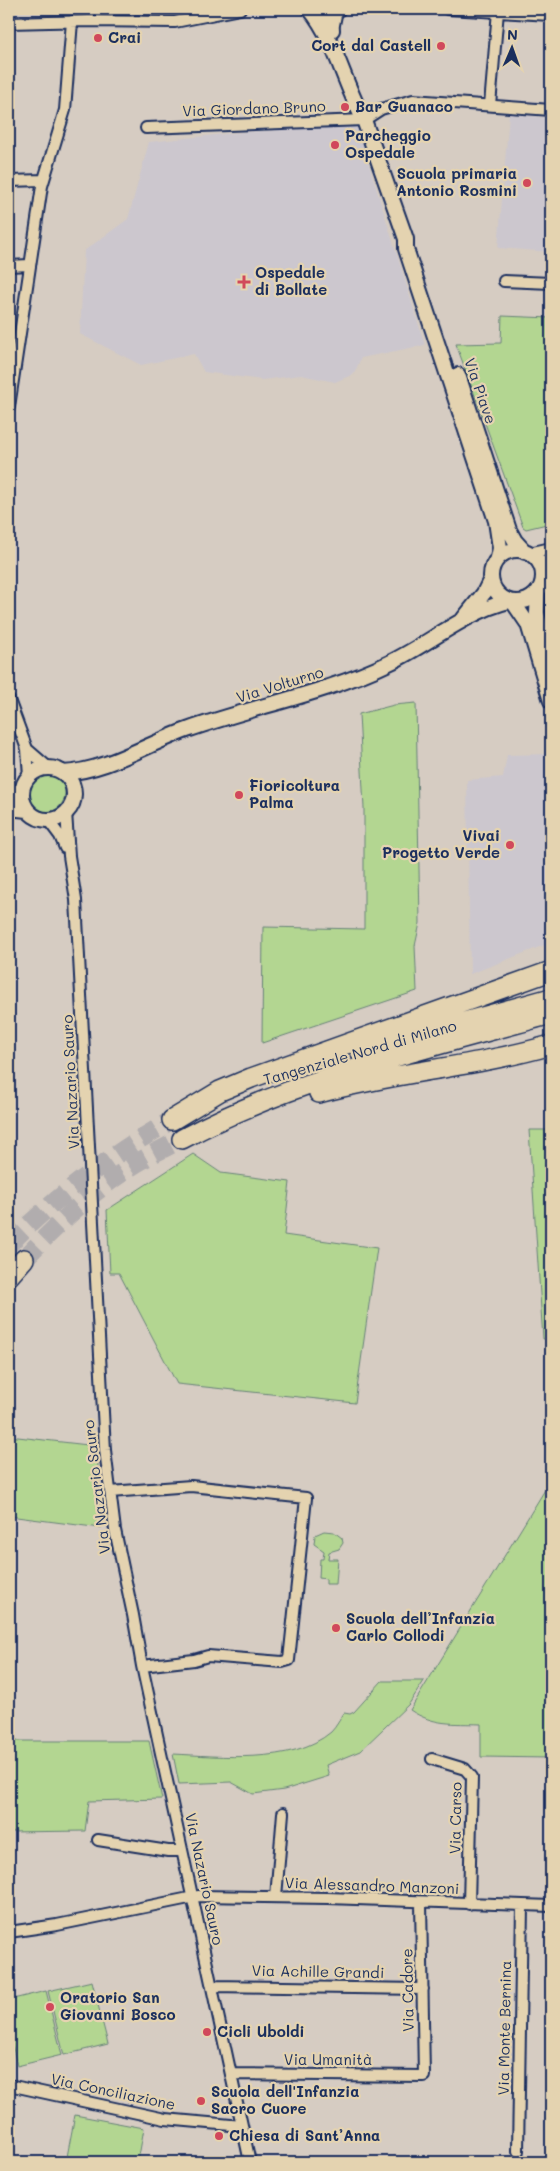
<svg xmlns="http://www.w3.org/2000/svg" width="560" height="2171" font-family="Mali,sans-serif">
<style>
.built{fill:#ccc7ce}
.green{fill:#b3d691;stroke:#678278}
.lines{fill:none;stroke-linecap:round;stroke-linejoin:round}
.motorway-tunnel{stroke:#b1adae;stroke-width:19;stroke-dasharray:19 9;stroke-linecap:butt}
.minor-casing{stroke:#1b2f5e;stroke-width:14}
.tertiary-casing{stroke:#1b2f5e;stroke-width:18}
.motorway-casing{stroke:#1b2f5e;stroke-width:22}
.minor{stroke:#e4d3b0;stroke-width:10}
.tertiary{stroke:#e4d3b0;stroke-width:14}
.motorway{stroke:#e4d3b0;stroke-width:19}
.poi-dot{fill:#d1495b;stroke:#e4d3b0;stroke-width:2}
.labels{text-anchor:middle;stroke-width:4.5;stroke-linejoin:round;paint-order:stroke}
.poi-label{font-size:15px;font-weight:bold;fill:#1b2f5e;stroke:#e4d3b0;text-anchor:start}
.street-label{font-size:15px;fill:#1b2f5e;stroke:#e4d3b0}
</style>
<rect width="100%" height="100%" fill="#d6ccc2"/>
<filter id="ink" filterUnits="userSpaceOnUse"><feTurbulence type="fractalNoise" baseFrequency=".02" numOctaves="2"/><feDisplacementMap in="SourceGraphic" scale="10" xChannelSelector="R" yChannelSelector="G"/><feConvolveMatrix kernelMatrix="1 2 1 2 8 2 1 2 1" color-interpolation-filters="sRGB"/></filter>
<g filter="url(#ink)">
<path class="built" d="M509,114l42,4v134l-53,-4z
M357,126l68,219 -64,13 -7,16 -19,8 -34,-7 -39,5 -58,-8 -10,-18 -53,11 -61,-31 4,-83 44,-32 21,-77 95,-10z
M551,754v114h-3l2,75 -80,31 -3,-194 36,-3 4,-22z"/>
<path class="green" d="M502,316l49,2v205l-25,6 -3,-2 -67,-183 45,-1z
M416,703l4,220 -5,23 2,45 -155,52 1,-116 101,2v-121l-5,-94 35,-9z
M27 793a19 19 0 1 1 38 0a19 19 0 1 1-38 0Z
M529,1130h22v208l-8,1z
M193,1154l28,19 69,9 -6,53 93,13 -22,155 -178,-19 -58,-111h-9l-3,-63z
M9,1436l88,10 4,82 -92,-12z
M551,1480v278l-70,-1v-33c-28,-1 -47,2 -71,-14z
M324,1531l10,1 8,6 1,5 -4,6 -10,3 -1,7h10l-2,25h-10v-5l-7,-1 1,-19h3l1,-8 -10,-7 1,-9z
M382,1681h42l-15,23 -49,47 -34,14 3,11 -45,14 -31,4 -22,-12 -52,2 -6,-30c47,2 119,11 158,-22 5,-5 9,-13 13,-19l6,1 4,-2z
M9,1741h140l13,58 -73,2 -4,30 -76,1z
M92,1981l16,63 -44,11 -16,-64z
M46,1991l16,64 -45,11 -8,-36v-30z
M75,2115l69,13 -6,34h-72z"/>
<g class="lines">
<path class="motorway-tunnel" d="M9,1244c49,-49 103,-90 163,-124
M24,1259c32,-33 66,-66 105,-91 17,-11 35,-20 53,-29"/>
<g class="minor-casing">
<path id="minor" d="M448,9l103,6
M9,23l80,-2 86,1 65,-13
M333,30l3,-15 4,-6
M490,105l8,-94
M146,128l218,-8 17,-11 32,-9 138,10
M9,181l34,-1
M9,266l20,-1
M504,281l47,2
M9,407l33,-221 23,-76 7,-89
M529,553l22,-5
M543,577l8,-23
M9,700l18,49 2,27
M27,749l22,19
M66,812l3,44 7,44 29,550 10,80 18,85 9,51 108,496
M48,820l12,16 5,12
M110,1492l81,-6 115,12 -17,162 -7,2 -74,-6 -14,4 -52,6
M432,1759l33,10 7,8 -3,127
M98,1840l70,11h14
M276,1897l7,-84
M9,1932l48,-7 142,-29 129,2 223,8
M212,1986l211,3
M232,2074l192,2 -3,-173
M9,2085l156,34 77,7
M518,2151l4,-245"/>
</g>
<g class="tertiary-casing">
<path id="tertiary" d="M310,9c26,32 34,75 54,111l42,119v10l90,272 4,27 -2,10
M326,10l6,20
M458,375l51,155 6,11 10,11
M491 576a26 26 0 1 1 52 0a26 26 0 1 1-52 0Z
M538,592l-1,21 12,46
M513,602l15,22 23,77
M464,618l20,-25 7,-14
M22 794a26 26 0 1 1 52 0a26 26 0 1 1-52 0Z
M63,773c43,-2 84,-29 124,-43 67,-24 138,-36 202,-67 40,-19 76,-51 120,-62
M9,798l13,-9
M9,808l18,2"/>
</g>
<g class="motorway-casing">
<path id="motorway" d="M360,1051l191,-53
M319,1093c76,-21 156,-26 232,-48
M172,1120l48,-29 31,-13 300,-107
M182,1139c115,-62 244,-90 369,-125
M9,1276l15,-17"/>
</g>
<use href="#minor" class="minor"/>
<use href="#tertiary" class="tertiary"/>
<use href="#motorway" class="motorway"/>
</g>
</g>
<g class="poi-dot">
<circle cx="98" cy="38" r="5"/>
<circle cx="441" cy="46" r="5"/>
<circle cx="345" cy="107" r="5"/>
<circle cx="335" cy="145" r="5"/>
<circle cx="527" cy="183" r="5"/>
<path d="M241.5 274.5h5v5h5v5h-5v5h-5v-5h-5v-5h5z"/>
<circle cx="239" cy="795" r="5"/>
<circle cx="510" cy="845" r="5"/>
<circle cx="336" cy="1628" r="5"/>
<circle cx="50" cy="2007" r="5"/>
<circle cx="207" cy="2032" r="5"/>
<circle cx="201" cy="2101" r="5"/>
<circle cx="219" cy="2136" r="5"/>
</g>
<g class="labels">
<g class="poi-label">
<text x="108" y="43">Crai</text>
<text x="431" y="51" text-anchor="end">Cort dal Castell</text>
<text x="355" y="112">Bar Guanaco</text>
<text x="345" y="141">Parcheggio<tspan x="345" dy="17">Ospedale</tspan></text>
<text x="517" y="179" text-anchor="end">Scuola primaria<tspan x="517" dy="17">Antonio Rosmini</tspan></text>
<text x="255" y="278">Ospedale<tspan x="255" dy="17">di Bollate</tspan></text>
<text x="249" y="791">Fioricoltura<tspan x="249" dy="17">Palma</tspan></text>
<text x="500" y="841" text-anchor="end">Vivai<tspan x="500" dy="17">Progetto Verde</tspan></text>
<text x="346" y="1624">Scuola dell’Infanzia<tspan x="346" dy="17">Carlo Collodi</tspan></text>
<text x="60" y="2003">Oratorio San<tspan x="60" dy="17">Giovanni Bosco</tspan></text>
<text x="217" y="2037">Cicli Uboldi</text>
<text x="211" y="2097">Scuola dell'Infanzia<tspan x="211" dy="17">Sacro Cuore</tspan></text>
<text x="229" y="2141">Chiesa di Sant’Anna</text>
</g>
<g class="street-label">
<text transform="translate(254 109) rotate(-2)" y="5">Via Giordano Bruno</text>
<text transform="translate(480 391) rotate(71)" y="5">Via Piave</text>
<text transform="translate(280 685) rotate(-17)" y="5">Via Volturno</text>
<text transform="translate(360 1053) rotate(-16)" y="5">Tangenziale Nord di Milano</text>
<text transform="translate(71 1082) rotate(-93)" y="5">Via Nazario Sauro</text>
<text transform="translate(97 1487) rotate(-97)" y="5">Via Nazario Sauro</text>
<text transform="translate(456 1818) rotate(-89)" y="5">Via Carso</text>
<text transform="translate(204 1879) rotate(78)" y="5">Via Nazario Sauro</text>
<text transform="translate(372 1886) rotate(2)" y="5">Via Alessandro Manzoni</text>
<text transform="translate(318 1972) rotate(1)" y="5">Via Achille Grandi</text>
<text transform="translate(408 1990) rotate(-91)" y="5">Via Cadore</text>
<text transform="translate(505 2028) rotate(-89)" y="5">Via Monte Bernina</text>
<text x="328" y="2065">Via Umanità</text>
<text transform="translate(113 2092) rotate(12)" y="5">Via Conciliazione</text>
</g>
</g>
<rect width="560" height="2171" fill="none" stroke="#e4d3b0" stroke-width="30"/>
<rect x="15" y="15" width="530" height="2141" fill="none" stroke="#1b2f5e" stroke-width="2" filter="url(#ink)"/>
<g transform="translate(512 48) rotate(2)" stroke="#e4d3b0" stroke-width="4" paint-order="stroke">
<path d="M0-4L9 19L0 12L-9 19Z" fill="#1b2f5e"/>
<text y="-8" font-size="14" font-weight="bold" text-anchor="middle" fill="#1b2f5e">N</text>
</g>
</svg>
